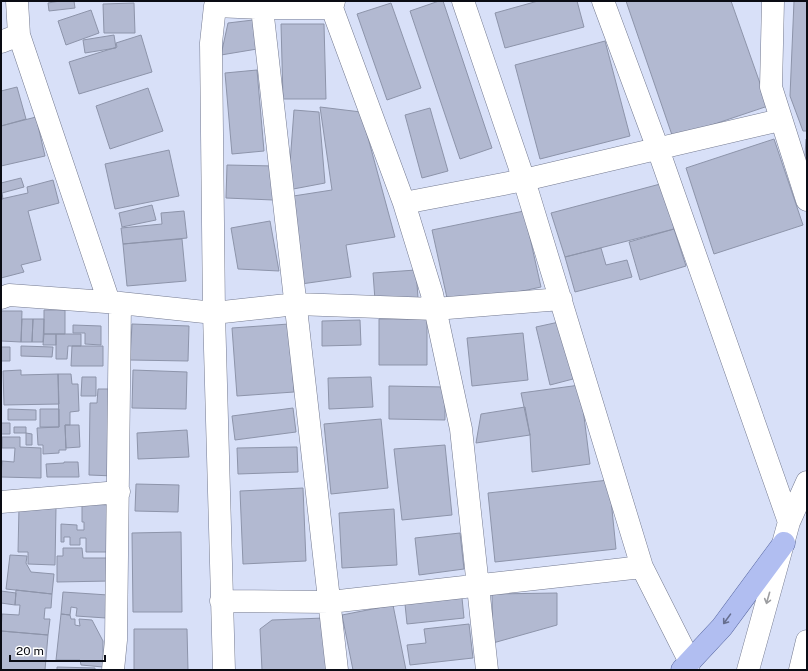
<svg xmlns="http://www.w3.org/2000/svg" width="808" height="671" font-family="'Public Sans',sans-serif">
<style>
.building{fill:#b2b9d1;stroke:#8d94aa}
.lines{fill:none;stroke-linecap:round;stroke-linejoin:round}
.minor-casing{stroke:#747a90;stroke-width:23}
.major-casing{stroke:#55649e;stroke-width:23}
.minor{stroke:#fff;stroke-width:22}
.major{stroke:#b1bef1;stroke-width:22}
.oneway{stroke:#9d9ea1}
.oneway2{stroke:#666e8e}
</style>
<rect width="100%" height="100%" fill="#d8e0f8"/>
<path class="building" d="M60,1h14l1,7 -26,3 -1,-8z
M439,1h4l49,147 -32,11 -50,-148z
M538,1h39l7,26 -79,21 -10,-35z
M626,1h105l37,105 -95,32z
M794,1h13v130h-4l-13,-35z
M134,3l1,30h-31l-1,-29z
M391,3l30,85 -34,12 -30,-86z
M91,10l8,23 -33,12 -8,-24z
M253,20l4,29 -36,6 7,-32z
M281,24h43l2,75h-43z
M114,35l2,13 -31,5 -2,-13z
M141,35l11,37 -73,22 -10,-32 48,-15 -1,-4z
M605,41l25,95 -90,23 -25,-94z
M257,70l7,81 -32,3 -7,-81z
M17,87l9,32 -25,7v-35z
M148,88l15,43 -53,18 -14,-43z
M320,107l41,5 34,125 -49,8 5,32 -50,7 -14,-87 45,-7z
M430,108l18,63 -26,7 -17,-63z
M294,110l25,2 6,71 -37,7z
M36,117l9,39 -44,10v-40z
M774,139l29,86 -89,29 -28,-86z
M806,139h1v34h-3z
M169,150l10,46 -64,13 -10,-45z
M227,165l47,1 -1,34 -47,-2z
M21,178l3,9 -22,6 1,6h-2v-16z
M53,180l6,23 -31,8 13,49 -20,5 3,7 -23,6v-79l27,-6 -1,-6z
M664,183l10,46 -109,28 -14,-44z
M152,205l4,15 -34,7 -3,-14z
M184,211l3,27 -64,6 -2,-16 41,-4 -1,-11z
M524,211l17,76 -92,20 -17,-77z
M270,221l9,50 -41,-2 -7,-41z
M674,229l12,37 -46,14 -11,-38z
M182,239l4,42 -59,5 -4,-42z
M601,248l5,17 21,-5 5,17 -57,15 -10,-35z
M416,270l2,28 -43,2 -2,-27z
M44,310h21v24h-21z
M1,311h21l-1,31 -20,-1z
M22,319h11l-1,23h-11z
M33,319h11l-1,23h-11z
M379,319h48v46h-48z
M360,320l1,25 -39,1v-25z
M559,322l14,57 -23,6 -14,-58z
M132,324l57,2 -1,35 -58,-1z
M289,324l5,68 -57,4 -5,-68z
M73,325l28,1v19l-16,-1v-11h-12z
M523,333l5,47 -56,6 -5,-48z
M44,334h12v11h-13z
M56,334h25v12h-13l-1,13h-11z
M21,346l32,1 -1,10 -31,-1z
M72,346h31v20h-32z
M1,347h9v14h-9z
M21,370v5l37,-1 1,30 -55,1 -1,-34z
M133,370l54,2 -1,37 -54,-1z
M58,374h13l1,10h6l1,27 -9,1v13h-5l1,25h-7v3l-16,1v-9h-5l-1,-17 22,-1z
M82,377h14v19h-15z
M371,377l2,30 -44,2 -1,-31z
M580,385l10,79 -58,8 -2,-37 -9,-42z
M389,386l56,1v33l-56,-1z
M98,389h18l-2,87 -25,-1 1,-72h7z
M525,407l5,28 -54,8 5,-29z
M293,408l3,24 -61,8 -3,-24z
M8,409l28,1v10h-28z
M40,409h19v18h-19z
M381,419l7,69 -57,6 -7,-70z
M1,423h9v11h-9z
M65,425h14l1,22 -14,1z
M14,427h12v6h-12z
M187,430l2,27 -51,2 -1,-26z
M26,433l6,1v11h-6z
M2,437h18v10l21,1v30l-40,-1 1,-16 12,1 1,-14h-13z
M445,445l7,70 -50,5 -8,-71z
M297,447l1,25 -60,2 -1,-26z
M64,462h14l1,15h-32l-1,-13 18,-1z
M609,480l7,69 -121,13 -7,-69z
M136,484l43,1 -1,27 -43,-1z
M303,488l3,73 -63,3 -3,-73z
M82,504l29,1v47h-25v-14h-6v7h-10v-8h-6v5h-3v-18l16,1v5h7v-8h-2z
M19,507l37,1 -1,57 -27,-1v-12h-10z
M394,509l3,56 -55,3 -3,-55z
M181,532l1,80h-49l-1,-79z
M460,533l4,36 -45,6 -4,-37z
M63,548h19l1,10h26l1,23 -53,1v-26h6z
M10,555l17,1 -1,7 5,9 23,2 -2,20 -46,-5z
M16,590l36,4 -1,14h-6l-1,11h6l-2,16 -47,-4 1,-17 17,1 1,-10h-5z
M1,591l15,2 -1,12 -14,-2z
M63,592l45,3 -2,23 -30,-2 1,-8 -6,-1 -1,8 -9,-1z
M557,593v32l-64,18 -1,-49z
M462,598l2,20 -57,6 -2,-20z
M393,605l13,65h-53l-11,-55z
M61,614l9,1 1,4h4v6l5,1 -1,-7 13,1 11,21v26l-22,-2 -1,-5h-24z
M324,618l2,52h-64l-2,-41 12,-9z
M469,624l4,34 -63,7 -3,-20 19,-2 -2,-14z
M134,629h53l1,41h-54z
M1,631l47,4 -3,35h-44z
M57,667l38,1v2h-38z"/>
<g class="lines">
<g class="minor-casing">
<path id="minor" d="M17,1l2,34 90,267
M463,1l61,179 118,387 48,95
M603,1l55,148 131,373
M773,1l-2,86 36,113
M262,8l75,662
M332,8l72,195 28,91 29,135 26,241
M1,42l18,-7
M404,203l120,-23 256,-60
M1,298l8,-3 111,8 94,10 82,-9 139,5 126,-10
M1,502l118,-10
M221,601l109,1 312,-35
M113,670l3,-30 4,-337
M224,670l-10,-357 -3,-270 4,-37 47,2h70l2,-7
M748,670l41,-148 18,-40
M800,670l7,-29"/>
</g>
<g class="major-casing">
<path id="major" d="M682,670l40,-43 62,-84"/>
</g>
<use href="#minor" class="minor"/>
<use href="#major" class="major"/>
</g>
<defs><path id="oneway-shaft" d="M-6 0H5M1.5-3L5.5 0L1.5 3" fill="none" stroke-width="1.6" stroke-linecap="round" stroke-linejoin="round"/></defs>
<use class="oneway" href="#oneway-shaft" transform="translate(768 598) rotate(106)"/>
<use class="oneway2" href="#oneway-shaft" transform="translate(727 619) rotate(126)"/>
<rect width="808" height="671" fill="none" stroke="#0a0c14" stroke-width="4"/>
<path d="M10 655v6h95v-6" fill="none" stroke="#0a0c14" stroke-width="2"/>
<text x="16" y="655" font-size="12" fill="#0a0c14" stroke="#ffffff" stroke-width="3" paint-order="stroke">20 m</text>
</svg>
